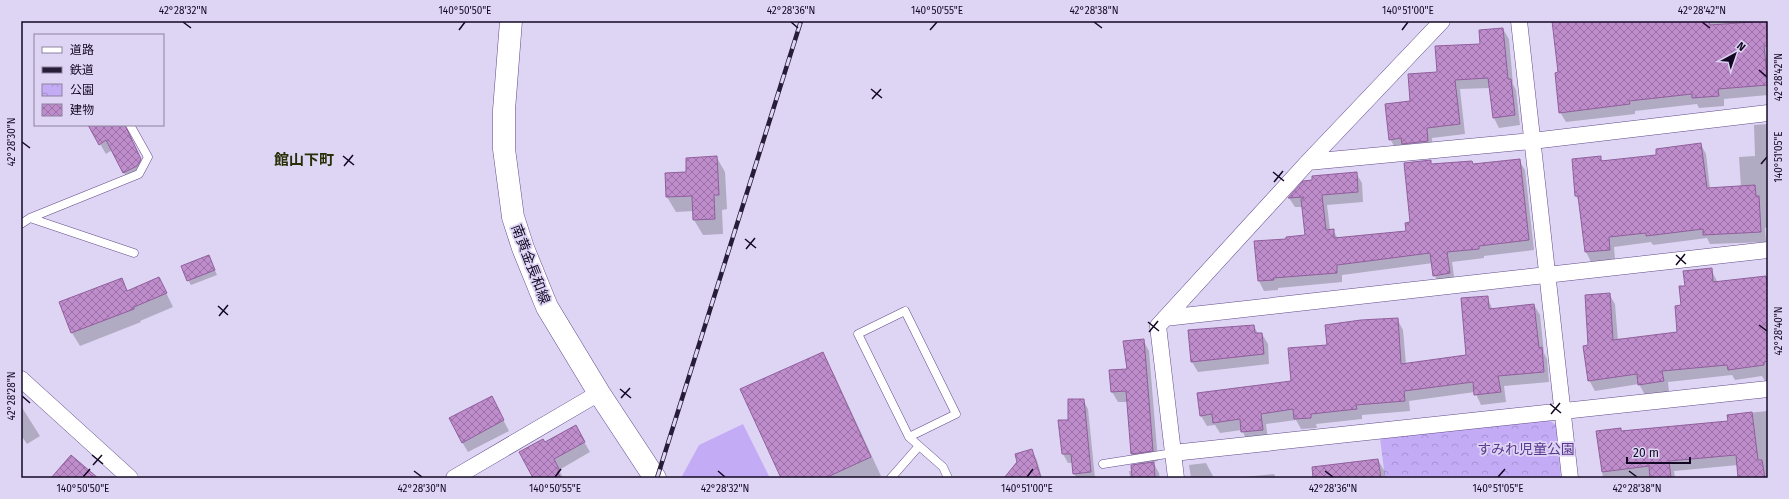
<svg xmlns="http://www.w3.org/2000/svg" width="1789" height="499" font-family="'Fira Sans','Noto Sans JP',sans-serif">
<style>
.park{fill:url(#park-crowns)}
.garden{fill:#c4abf6}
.shadow{fill:#0003}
.building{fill:url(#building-cross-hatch);stroke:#905f9c}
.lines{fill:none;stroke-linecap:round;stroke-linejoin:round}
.service-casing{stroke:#634a8c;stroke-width:9}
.minor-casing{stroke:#634a8c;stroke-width:17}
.secondary-casing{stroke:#634a8c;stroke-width:23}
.service{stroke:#fff;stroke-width:8}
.minor{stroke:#fff;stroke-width:16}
.secondary{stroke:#fff;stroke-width:22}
.rail-casing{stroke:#271d38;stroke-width:4.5}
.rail{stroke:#ded5f4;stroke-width:3;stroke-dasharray:9;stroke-linecap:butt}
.ticks{fill:none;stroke:#130823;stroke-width:1.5}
.labels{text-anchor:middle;stroke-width:3.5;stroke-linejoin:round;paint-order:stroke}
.street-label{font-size:14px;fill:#130823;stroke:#ded5f4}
.park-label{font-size:14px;fill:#5a378e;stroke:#ded5f4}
.neighbourhood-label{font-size:15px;font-weight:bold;fill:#282f07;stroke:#ded5f4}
.neatline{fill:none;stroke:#130823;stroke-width:1.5}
.ticks-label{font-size:10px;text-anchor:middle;fill:#130823}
</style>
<defs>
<pattern id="park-crowns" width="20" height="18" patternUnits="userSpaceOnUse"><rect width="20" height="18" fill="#c4abf6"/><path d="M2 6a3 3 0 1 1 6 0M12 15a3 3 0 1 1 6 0" fill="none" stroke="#a892d3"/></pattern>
<pattern id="building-cross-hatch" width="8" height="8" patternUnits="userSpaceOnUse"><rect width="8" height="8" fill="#bf8dcc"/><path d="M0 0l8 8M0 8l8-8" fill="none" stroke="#9a71a5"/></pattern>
</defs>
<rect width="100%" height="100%" fill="#ded5f4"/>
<path class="park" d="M1546,418l10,7 5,53h-176l-5,-40z"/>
<path class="garden" d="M743,424l27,54h-89l18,-33z"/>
<path class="shadow" d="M1567,21h201v74l-44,4v7l-25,2 -2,-4 -62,7v3l-69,8 -6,-10 -1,-39z
M1503,29l6,10 4,45 3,6 4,35 -21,3 -5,-10 -4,-30 -30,1 5,45 -33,4 1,13 -37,-2 -6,-10 21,-37 27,-29 43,-28z
M1768,124v103l-3,1 1,14 -56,2 -3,-6 -54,7 -2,-3 -37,5 1,12 -24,3 -5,-10 -6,-49 -4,-7 24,-39 3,5 55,-6 43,-11 5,9 4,35 31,-2 -2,-30 16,-1 -1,-31z
M89,125h33l24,44 -17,13 -17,-32 -6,4z
M717,158l8,14 2,37 -5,1 1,24 -20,1 -9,-15v-9l-18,1 -9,-15 20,-24z
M1519,160l6,10 9,80 -50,6v2l-32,4 3,21 -15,2 -6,-10 -1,-12 -91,12v7l-64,6v2l-14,1 -5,-10 -4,-39 32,-2 19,-4 -3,-29h-8l-6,-9 15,-16 52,-9 6,10 1,19 -36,3 3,25h3l5,9 69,-7 4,-9 19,-62 2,4 40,-3 2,3z
M211,261l6,14 -26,10 -3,-5z
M1711,269l7,14 50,-6v104h-3l-3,-5 -27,4 -3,-5 -64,7 1,10 -24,3 -6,-11 -44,7 -6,-11v-34l20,-52 6,10 3,37 61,-8 7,-47z
M159,278l14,29 -33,14 1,1 -61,24 -8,-13 -11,-30 60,-24 7,12z
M1487,297l6,13 41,-5 6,10 4,38 3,6 2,23 -45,4 2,16 -25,3 -6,-13 -66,9 1,10 -48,4v4l-46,5 1,4 -16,1 -5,-9 -30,4 2,17 -20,2 -6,-13 -22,3 -5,-8 -8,1 -6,-10 91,-34 37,-36 68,-27 6,11 3,34 61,-8z
M1254,326l4,8h4l6,10 1,20 -71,8 -6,-10z
M1143,340l6,11 9,110 -5,1 6,11 1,5h-36l6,-1 -1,-6h4l5,-6 -6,-11 -4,-52h-10l-6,-10 -2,-21 18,-1z
M823,353l10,19 48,104 -4,2h-95z
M1083,400l5,9 7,69h-19l-2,-5 -1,-10h-5l-5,-9 -3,-33 9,-1z
M21,406l19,30 -13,8 -6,-9z
M497,408l12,23 -41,21 -6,-10z
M1768,411v67h-28l-2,-13 -64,6 1,7h-72l-6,-46 23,-3 2,3 107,-10 -1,-7z
M575,426l15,26 -31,18 4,8h-31z
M1031,450l6,10 5,18h-37z
M1378,460l7,12v6h-54z
M1206,463l8,15h-23l-2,-13z
M1274,474l2,4h-43z"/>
<path class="building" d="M1552,21h157l1,4 56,-4 2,25h-4l4,39 -50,4 1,7 -27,2v-4l-63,7 1,3 -71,9 -4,-40 3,-1z
M1503,28l5,51h3l4,36 -22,3 -5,-40 -33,2 5,44 -33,4 1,13 -26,3 -1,-6 -12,2 -4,-36 25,-3 -2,-27 29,-2 -2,-26 45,-2 -1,-14z
M88,125h37l16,34 -4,7 -14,7 -17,-33 -7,5z
M1701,143l6,45 48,-3 1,11h3l2,36 -58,3v-6l-57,7v-3l-37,4 1,13 -25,2 -7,-56h-3l-3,-37 29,-3v5l55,-6v-6z
M717,156l2,39h-5l1,24 -22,1 -1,-24 -26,1 -1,-24 21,-1v-14z
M1520,159l9,81 -50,6v3l-32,3 3,21 -17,3 -3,-23 -93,12v8l-64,5 1,2 -16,1 -4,-40 32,-2v-2l19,-2 -4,-36 3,-1v-1l-16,1 15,-17 9,-1v-4l45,-4 1,20 -36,3 4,35 8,-1v9l72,-7 -1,-8 5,-1 -6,-59 27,-3v4l41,-3 1,3z
M209,255l6,15 -28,11 -6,-15z
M1712,268l1,14 53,-6 2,15v70l-4,1v3l-36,5 -1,-5 -65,6 2,10 -26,4 -1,-11 -49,7 -5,-35 5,-1 -3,-50 25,-2 3,47 64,-8 -2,-26 6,-1 -2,-19h6l-2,-15z
M159,277l8,16 -33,14v2l-63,24 -12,-31 63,-24 5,13z
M1488,296l1,13 45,-5 5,44 3,-1 2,25 -46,4 3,16 -27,3 -1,-13 -69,9 1,10 -49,4 1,4 -46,5v4l-17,1 -1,-10 -32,5 2,16 -22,2 -1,-13 -27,4 -1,-9 -12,2 -3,-23 94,-12 -3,-33 39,-3 -2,-20 36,-5 37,-2 3,46 65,-9 -5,-57z
M1254,325l1,8h7l2,21 -73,8 -3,-32z
M1144,339l9,112 -22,3 -5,-63 -15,1 -2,-22 18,-1 -4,-28z
M823,352l48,105 -46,21h-44l-41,-89z
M492,396l12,24 -42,23 -13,-25z
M1068,399h16l7,73 -18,2 -2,-20h-9l-4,-34h10z
M1752,412l6,48h4l3,18h-27l-2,-23 -67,6 2,17h-21l-1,-12 -47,6 -6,-41 25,-3v3l107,-10 -1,-6z
M576,425l9,17 -31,17 6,12 -3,1 4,6h-28l-14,-26 24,-13 2,3z
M1032,449l9,29h-37l13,-16 -2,-8z
M71,455l27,23h-47z
M1378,459l3,19h-68l-1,-11z
M1154,462l1,16h-23l-1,-13z"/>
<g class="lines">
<g class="service-casing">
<path id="service" d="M30,218l104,35
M21,224l9,-6 109,-44 9,-17 -18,-32
M905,311l51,103 -47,23 -51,-103z
M909,437l34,30 5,11
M1103,464l70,-11
M891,478l28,-32"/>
</g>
<g class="minor-casing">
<path id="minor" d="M1519,21l51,457
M1308,162l224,-21 236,-28
M1165,318l603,-68
M21,379l109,99
M1173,453l595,-64
M454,478l145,-85
M1176,478l-18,-152 150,-164 134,-141"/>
</g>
<g class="secondary-casing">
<path id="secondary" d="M511,21l-7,89v39l9,68 10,31 24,59 52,86 56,85"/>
</g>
<use href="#service" class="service"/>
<use href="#minor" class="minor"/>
<use href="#secondary" class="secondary"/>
<g class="rail-casing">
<path id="rail" d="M657,478l144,-457"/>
</g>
<use href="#rail" class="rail"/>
</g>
<path class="ticks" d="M183,22l8,6M791,22l7,6M1094,22l8,6M1702,22l8,6M459,30l6,-8M930,30l7,-8M1402,30l6,-8M1759,70l8,7M871,89l11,9M872,99l9,-10M22,142l8,6M343,156l11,9M1761,164l6,-7M344,166l9,-11M1273,172l11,9M1274,182l9,-11M745,239l11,9M746,249l9,-11M1676,255l10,9M1676,265l9,-11M218,306l10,9M219,316l9,-11M1148,322l11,9M1759,325l8,6M1149,332l9,-11M620,389l11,9M22,396l8,7M621,398l9,-10M1550,404l11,9M1551,414l9,-11M92,455l11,9M93,465l9,-10M414,471l8,6M718,471l7,6M1325,471l8,6M1629,471l8,6M83,477l7,-8M555,477l6,-8M1027,477l6,-8M1498,477l7,-8"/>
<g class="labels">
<g class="street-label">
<text transform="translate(531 264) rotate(69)" y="5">南黄金長和線</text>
</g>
<g class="park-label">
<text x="1526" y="454">すみれ児童公園</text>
</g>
<g class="neighbourhood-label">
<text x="304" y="165">館山下町</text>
</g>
</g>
<rect width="1789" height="499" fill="none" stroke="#ded5f4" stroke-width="44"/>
<rect x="34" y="34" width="130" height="92" fill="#ded5f4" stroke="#8d83a0"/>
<rect x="42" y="47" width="20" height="6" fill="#ffffff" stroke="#8d83a0"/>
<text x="70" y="54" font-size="12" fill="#130823">道路</text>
<rect x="42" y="67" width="20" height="6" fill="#271d38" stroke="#8d83a0"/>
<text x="70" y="74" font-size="12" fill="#130823">鉄道</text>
<rect x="42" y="84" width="20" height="12" fill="url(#park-crowns)" stroke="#8d83a0"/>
<text x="70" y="94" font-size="12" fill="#130823">公園</text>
<rect x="42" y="104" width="20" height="12" fill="url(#building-cross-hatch)" stroke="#8d83a0"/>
<text x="70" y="114" font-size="12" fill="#130823">建物</text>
<g transform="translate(1735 54) rotate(40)" stroke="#ded5f4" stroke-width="3" paint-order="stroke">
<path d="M0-3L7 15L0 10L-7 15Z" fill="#130823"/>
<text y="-6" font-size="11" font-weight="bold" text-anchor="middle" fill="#130823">N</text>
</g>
<path d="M1627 457v6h63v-6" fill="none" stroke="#130823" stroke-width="2"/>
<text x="1633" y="457" font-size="12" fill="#130823" stroke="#ded5f4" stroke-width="3" paint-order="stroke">20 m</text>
<rect x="22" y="22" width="1745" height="455" class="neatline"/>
<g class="ticks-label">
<text x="183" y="14">42°28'32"N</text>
<text x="465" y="14">140°50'50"E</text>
<text x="791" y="14">42°28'36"N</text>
<text x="937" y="14">140°50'55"E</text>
<text x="1094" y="14">42°28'38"N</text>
<text x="1408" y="14">140°51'00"E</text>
<text x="1702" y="14">42°28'42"N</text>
<text transform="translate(1778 77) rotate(-90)" y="4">42°28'42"N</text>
<text transform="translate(11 142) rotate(-90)" y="4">42°28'30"N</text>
<text transform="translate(1778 157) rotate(-90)" y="4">140°51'05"E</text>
<text transform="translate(1778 331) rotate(-90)" y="4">42°28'40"N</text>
<text transform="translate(11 396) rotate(-90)" y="4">42°28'28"N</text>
<text x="83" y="492">140°50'50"E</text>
<text x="422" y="492">42°28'30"N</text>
<text x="555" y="492">140°50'55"E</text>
<text x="725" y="492">42°28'32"N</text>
<text x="1027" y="492">140°51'00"E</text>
<text x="1333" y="492">42°28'36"N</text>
<text x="1498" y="492">140°51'05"E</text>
<text x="1637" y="492">42°28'38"N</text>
</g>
</svg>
